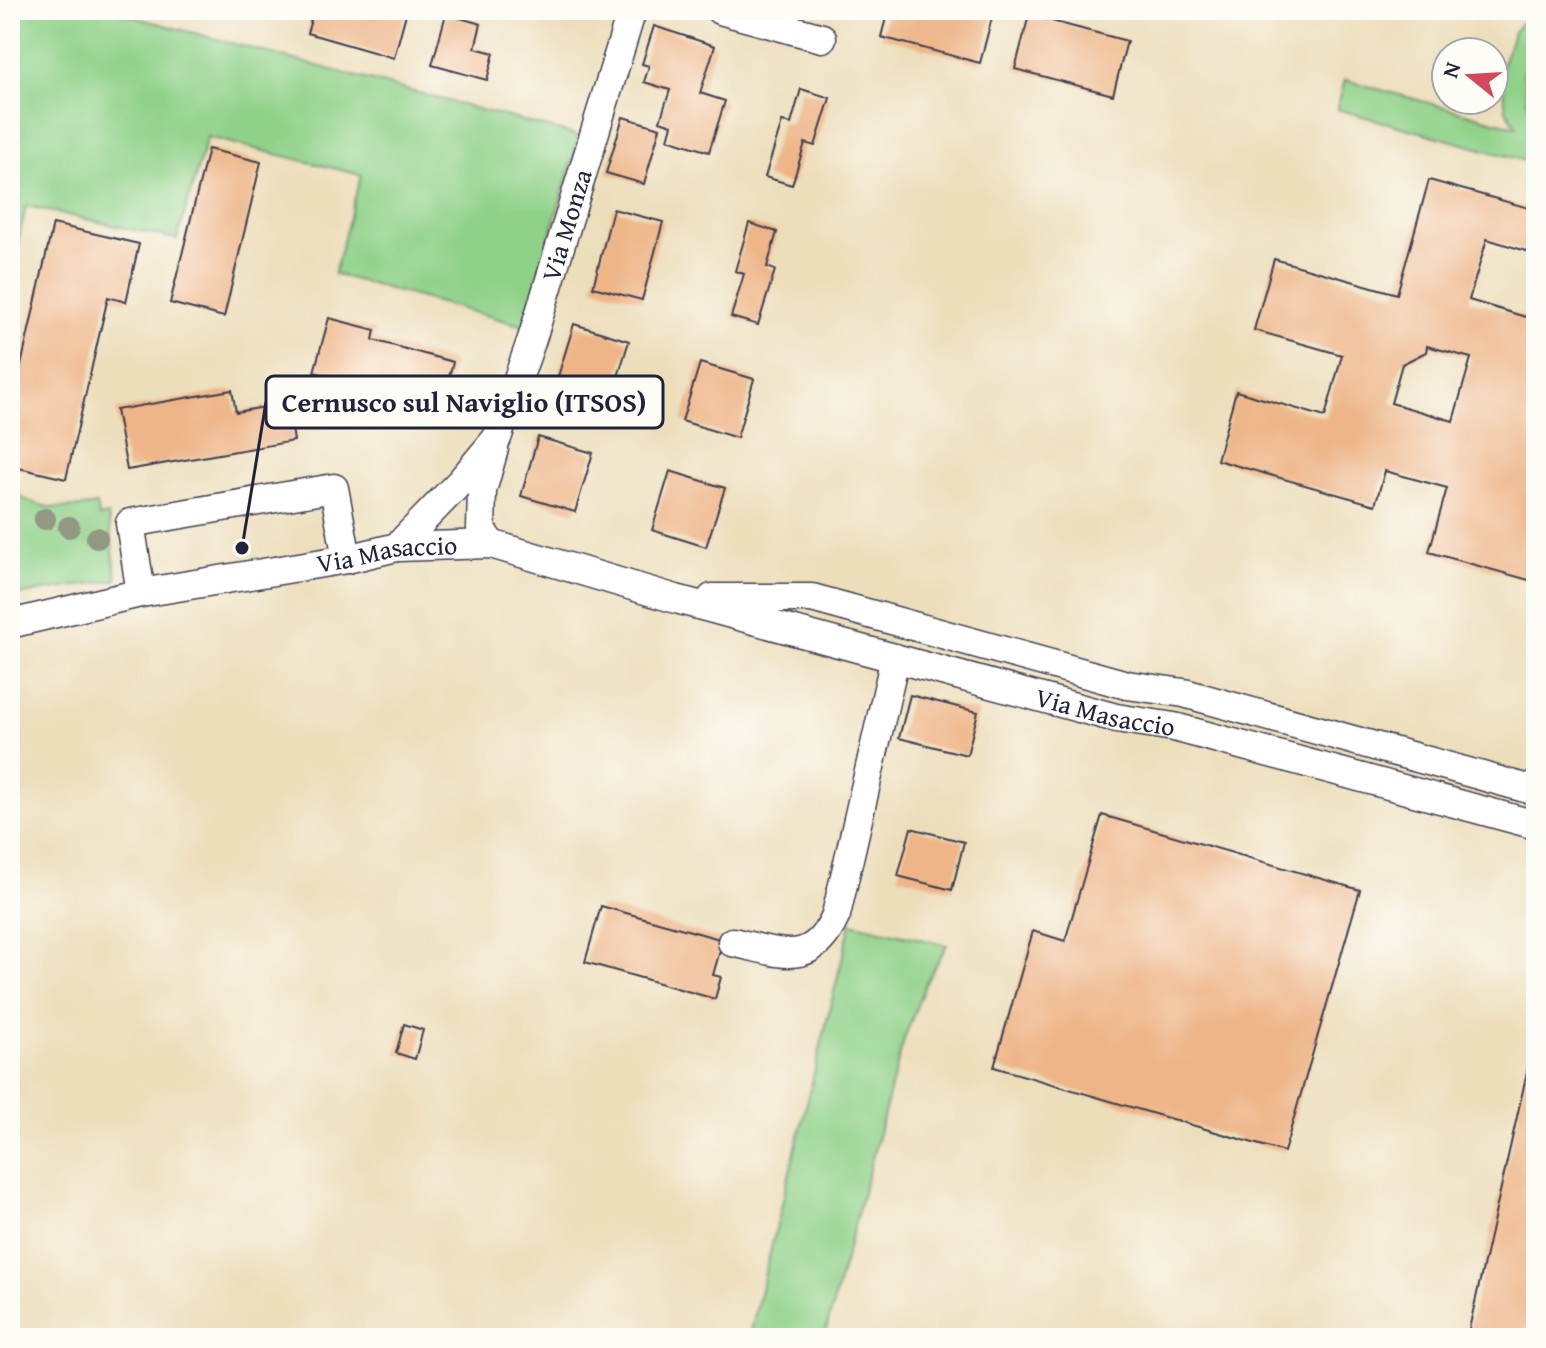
<svg xmlns="http://www.w3.org/2000/svg" width="1546" height="1348" font-family="'Gentium Book Plus',serif">
<style>
.grass{fill:#90d189;stroke:#597a62;stroke-width:2}
.building{fill:#eeb588;fill-rule:evenodd}
.lines{fill:none;stroke-linecap:round;stroke-linejoin:round}
.minor-casing{stroke:#403e4e;stroke-width:31}
.minor{stroke:#fff;stroke-width:28}
.tree{fill:#929883}
.labels{text-anchor:middle;stroke-width:8;stroke-linejoin:round;paint-order:stroke}
.street-label{font-size:26px;fill:#22223b;stroke:#fdfcf7}
.leader{fill:none;stroke:#22223b;stroke-width:3}
.callout-dot{fill:#22223b;stroke:#fdfcf7;stroke-width:3}
.callout{fill:#fdfcf7;stroke:#22223b;stroke-width:3}
.callout-label{font-size:28px;text-anchor:middle;font-weight:bold;fill:#22223b}
</style>
<rect width="100%" height="100%" fill="#fdfcf7"/>
<filter id="ink" filterUnits="userSpaceOnUse"><feTurbulence type="fractalNoise" baseFrequency=".0125" numOctaves="2"/><feDisplacementMap in="SourceGraphic" scale="16" xChannelSelector="R" yChannelSelector="G"/><feConvolveMatrix kernelMatrix="1 2 1 2 8 2 1 2 1" color-interpolation-filters="sRGB"/></filter>
<filter id="wash" filterUnits="userSpaceOnUse"><feTurbulence type="fractalNoise" baseFrequency=".006" numOctaves="4" result="noise"/><feDisplacementMap in="SourceGraphic" scale="32" xChannelSelector="R" yChannelSelector="G"/><feGaussianBlur stdDeviation="1.8" result="paint"/><feColorMatrix in="noise" values="0 0 0 0 0 0 0 0 0 0 0 0 0 0 0 0 0 1.4 0 .05"/><feComposite in="paint" operator="in"/></filter>
<g filter="url(#wash)">
<rect width="100%" height="100%" fill="#eddebb"/>
<path class="grass" d="M10,10h98l471,126 -55,190 -190,-52 27,-99 -154,-38 -30,102 -151,-33 -16,73z
M1532,10h4v29l-13,32 4,31 9,13v49l-199,-55 8,-29 172,47 -11,-17 -5,-41 12,-36z
M10,490c27,21 54,20 87,15l2,12 9,-2 9,65 -107,16z
M851,923l96,22 -21,37 -22,57 -80,299h-75z"/>
<g id="blocks">
<path class="building" d="M292,10h115l-13,48 -87,-25 4,-13 -20,-6z
M888,10h106l-14,53 -99,-26z
M446,14l35,10 -6,24 19,5 -7,27 -55,-15z
M1029,15l98,26 -14,54 -98,-26z
M654,26l61,20 -15,47 25,8 -16,51 -41,-13 4,-14 -12,-4 10,-31 -26,-8 5,-16 -7,-2z
M801,89l29,9 -15,48 -10,-3 -13,42 -27,-8 17,-55 9,2z
M623,117l37,11 -16,56 -38,-11z
M208,149l53,13 -37,155 -54,-14z
M1429,180l107,30v44l-49,-15 -18,61 60,18 7,-20v148l-4,15 4,1v120l-107,-30 18,-64 -62,-17 -10,34 -158,-45 19,-69 89,26 17,-62 -88,-25 20,-71 123,35zM1427,346l44,12 -18,63 -62,-18 11,-39 24,-12z
M613,209l50,13 -21,78 -49,-13z
M749,223l28,9 -10,35 8,3 -17,55 -27,-8 13,-43 -9,-3z
M53,224l86,20 -13,58 -18,-5 -42,182 -56,-13v-52z
M329,318l46,12 -2,10 80,22 -12,45 -127,-35z
M574,324l55,17 -18,58 -55,-16z
M700,363l54,16 -17,59 -55,-17z
M232,390l4,22 52,-9 6,38 -167,29 -11,-60z
M538,437l55,16 -18,59 -54,-16z
M670,471l55,17 -19,59 -54,-17z
M910,695l68,17 -11,43 -68,-17z
M1102,815l258,75 -76,262 -290,-85 39,-136 32,10z
M911,828l53,14 -12,48 -54,-14z
M601,906l122,34 -10,35 8,2 -6,22 -130,-37z
M404,1024l19,6 -8,29 -19,-6z
M1535,1037l1,269 -13,32h-56z"/>
</g>
</g>
<g filter="url(#ink)">
<use href="#blocks" fill-opacity="0" stroke="#403e4e" stroke-width="2"/>
<g class="lines">
<g class="minor-casing">
<g id="minor">
<path d="M720,10l102,28"/>
<path d="M491,544l-10,-15 1,-38 12,-42"/>
<path id="s1" d="M397,547l64,-66 36,-43 35,-99 100,-329"/>
<path d="M141,593l-11,-70 204,-35 13,71"/>
<path d="M712,598h100l315,87 57,8 352,98"/>
<path id="s2" d="M10,624l131,-31 206,-34 50,-12 94,-3 185,55 440,119 58,9 362,98"/>
<path d="M732,942c48,10 80,28 104,-27l59,-257"/>
</g>
</g>
<use href="#minor" class="minor"/>
</g>
<g class="tree">
<circle cx="45" cy="519" r="11"/>
<circle cx="69" cy="527" r="11"/>
<circle cx="97" cy="538" r="11"/>
</g>
</g>
<g class="labels">
<g class="street-label">
<text dy="9" stroke="none"><textPath href="#s1" startOffset="372">Via Monza</textPath></text>
<text dy="9" stroke="none"><textPath href="#s2" startOffset="384">Via Masaccio</textPath></text>
<text dy="9" stroke="none"><textPath href="#s2" startOffset="1126">Via Masaccio</textPath></text>
</g>
</g>
<path class="leader" d="M242 548L266 402"/>
<circle class="callout-dot" cx="242" cy="548" r="8"/>
<rect class="callout" x="266" y="376" width="397" height="52" rx="8"/>
<g class="callout-label">
<text x="464" y="412">Cernusco sul Naviglio (ITSOS)</text>
</g>
<rect width="1546" height="1348" fill="none" stroke="#fdfcf7" stroke-width="40"/>
<g transform="translate(1470 76) rotate(288)"><circle r="38" fill="#fdfcf7" stroke="#a5a5ac" stroke-width="2"/>
<path d="M0-6L14 30L0 20L-14 30Z" fill="#d1495b"/>
<text y="-12" font-size="22" font-weight="bold" text-anchor="middle" fill="#22223b">N</text>
</g>
</svg>
